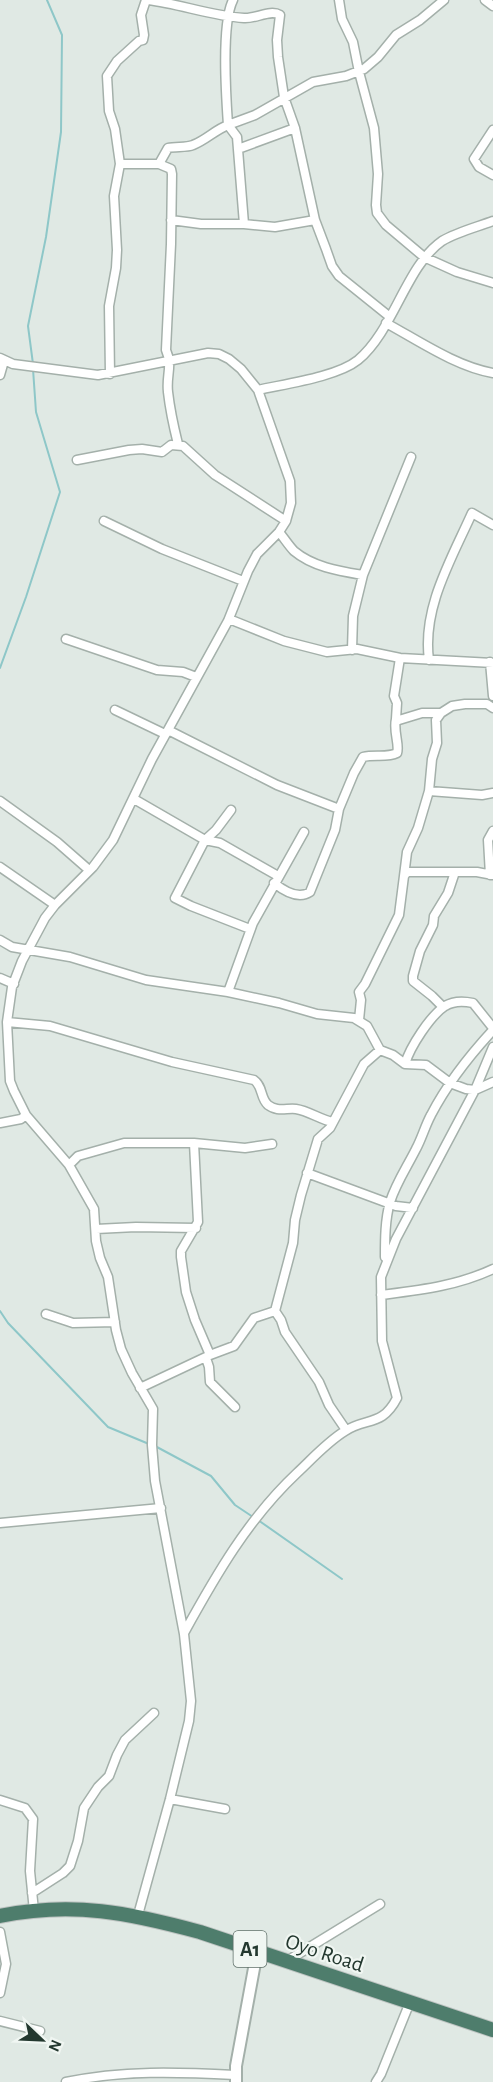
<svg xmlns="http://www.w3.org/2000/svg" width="493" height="2082" font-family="'Alegreya Sans',sans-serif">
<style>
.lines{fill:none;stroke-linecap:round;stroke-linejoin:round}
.stream{stroke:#8ec7c8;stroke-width:2}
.minor-casing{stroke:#a4b0aa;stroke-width:11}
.tertiary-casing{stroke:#a4b0aa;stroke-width:14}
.trunk-casing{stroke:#bdc3c1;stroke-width:16}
.minor{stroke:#fff;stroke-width:8}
.tertiary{stroke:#fff;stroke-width:10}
.trunk{stroke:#4e7d6c;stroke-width:14}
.labels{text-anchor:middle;stroke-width:4.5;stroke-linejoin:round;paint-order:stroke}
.shield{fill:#f0f6f2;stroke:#60716a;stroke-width:1.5}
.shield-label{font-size:21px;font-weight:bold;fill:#23382f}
.street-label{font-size:22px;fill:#23382f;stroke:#f0f6f2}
</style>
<rect width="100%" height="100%" fill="#e0e9e4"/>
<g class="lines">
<path class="stream" d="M33,364l-5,-38 18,-89 15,-105 1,-97 -15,-35
M0,668l26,-71 34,-105 -24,-80 -3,-43
M0,1311l8,12 100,104 41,17
M155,1446l56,30 24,29 18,12
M258,1520l84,59"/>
<g class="minor-casing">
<path id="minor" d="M148,0c32,4 64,16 96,18 12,1 26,-9 36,-3l-3,25 1,17 6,40 11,31 20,92 11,29 6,17 7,10 51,41
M233,0c-12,24 -7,96 -5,125l27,-10 58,-33 33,-6 18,-7 14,-12 18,-22 24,-15 24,-20
M339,0l3,19 11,23 6,30 15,56 4,46 -2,31 1,8 9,12 38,32 33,15 36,11
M485,0l8,6
M493,130l-19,29 5,8 14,8
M238,149l57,-21
M120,164h39l12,5 1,5 -1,70 -5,106c7,16 0,25 2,42 2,18 6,36 10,52
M159,164l9,-16c8,-2 18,0 25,-3 13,-5 22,-15 35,-20l9,12 7,87
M171,220l30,4h43l31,3 40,-7
M386,323c33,18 71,44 107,50
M0,358l13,6 85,11 110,-22 11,1 10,5 12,10 17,21 32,91 1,22 -5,18 -7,11 -22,22 -9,17 -20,50 -76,138 -39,81 -20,27 -38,38 -10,13 -23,43 -10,26 -5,35 3,59 4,10 12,24 43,50 25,44 2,32 4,17 8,19 8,53 5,19 11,24 21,36 -1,36 3,36 29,153 7,67 -2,20 -19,78 -32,116
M110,374l-1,-68 7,-38 1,-18 -3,-54 6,-32 -5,-35 -6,-18 -2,-35 10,-15 22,-20 4,-1 1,-5 -3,-20 5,-15
M0,375l4,-14
M258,390c26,-6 79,-13 100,-30 36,-30 48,-94 84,-119 15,-9 35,-14 51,-20
M77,460l52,-10 13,-1 20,3 9,-7 12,1 32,29 71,46
M104,521l58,28 81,32
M279,532c5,6 10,14 15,19 19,16 45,20 69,24
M229,619l55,22 43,11 30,-3 43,9 93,5
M66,639l91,31 26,2 13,5
M352,650l1,-34 10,-41 48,-118
M400,658l-6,38 3,7 -1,16 3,1 23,-7h19l11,-7 13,-2h22l6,4
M429,660c-7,-52 22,-100 43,-147l21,12
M490,662l3,34
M115,710l50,24
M168,730l109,55 62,24
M429,791l3,-32 5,-16 -1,-23 5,-7
M134,799l71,41 15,3 58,33
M0,801l57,41 32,28
M231,810l-15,20 -11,10 -30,58 16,8 59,23
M0,867l55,38
M490,875l-2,-35 5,-9
M404,876l3,-24 11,-24 11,-37 53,4 11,-2
M274,883c10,8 24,17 36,9l25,-62 4,-21 15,-36 9,-16c12,-3 24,1 34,-4 3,-8 -4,-21 -1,-34
M0,940l12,7 58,10 76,23 82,12 51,11 38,11 37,4 13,8 13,24 13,5 12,9 21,1 24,18 16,6 9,1 18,-8
M0,978l14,6
M228,992l25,-69 51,-91
M443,1007l-11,-11 -19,-15v-5l7,-25 13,-26 1,-9 14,-23 7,-21
M359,1020l2,-20 -2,-8 6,-8 34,-69 5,-39 3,-4h70l16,3
M7,1022l43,4 122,36 82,18c9,6 6,18 14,25 9,7 18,3 28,4 13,2 25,11 37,13
M405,1064c5,-17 25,-48 40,-58 8,-5 19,-5 28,-3l20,25
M0,1123l21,-4 5,-4
M194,1143l4,79 -17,29v6l5,35 9,28 15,35 24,-9 20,-28 21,-7
M69,1165l9,-9 46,-13h70l51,5 27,-4
M307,1173l89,33 17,2
M96,1229l40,-2 60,1
M385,1257c0,-18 0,-37 5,-55 6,-19 17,-35 26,-53 6,-11 9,-23 15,-34 16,-31 38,-59 62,-85
M381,1295c39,-5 76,-9 112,-26
M46,1314l27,9 42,-1
M206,1358l3,9 1,15 25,25
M140,1388l70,-33
M346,1430l-17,-25 -10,-23 -34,-50 -4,-12 -6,-9 18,-68 2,-23 6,-25 17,-56 12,-11 34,-64 16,-14
M0,1523l161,-15
M184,1633c32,-58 64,-114 113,-160 15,-14 30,-31 48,-42 22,-14 37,-4 52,-33l-15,-57 -1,-64 15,-38 79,-149 18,-43
M170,1799l55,10
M0,1800l25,8 8,11 -3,52 4,40
M32,1893l31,-20 7,-7 8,-25 6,-33 14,-21 11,-11 8,-21 8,-15 29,-27
M0,1932l6,32 -6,29
M287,1961l93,-57
M0,2021l40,10
M66,2082c56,-12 112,-10 169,-7
M376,2082l5,-8 29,-72"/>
</g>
<g class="tertiary-casing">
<path id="tertiary" d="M236,2082v-16l21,-114"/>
</g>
<g class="trunk-casing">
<path id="trunk" d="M0,1916c73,-15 130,-3 200,16l293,98"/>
</g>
<use href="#minor" class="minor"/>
<use href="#tertiary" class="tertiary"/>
<use href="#trunk" class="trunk"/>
</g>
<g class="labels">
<rect class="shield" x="233.5" y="1931" width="33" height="36" rx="4.5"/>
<g class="shield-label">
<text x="250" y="1956">A1</text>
</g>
<g class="street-label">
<text transform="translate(325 1952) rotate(18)" y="8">Oyo Road</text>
</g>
</g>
<g transform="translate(42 2040) rotate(113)" stroke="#f0f6f2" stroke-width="4.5" paint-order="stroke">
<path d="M0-4.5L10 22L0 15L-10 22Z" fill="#23382f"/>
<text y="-9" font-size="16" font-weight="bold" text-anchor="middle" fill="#23382f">N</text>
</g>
</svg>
